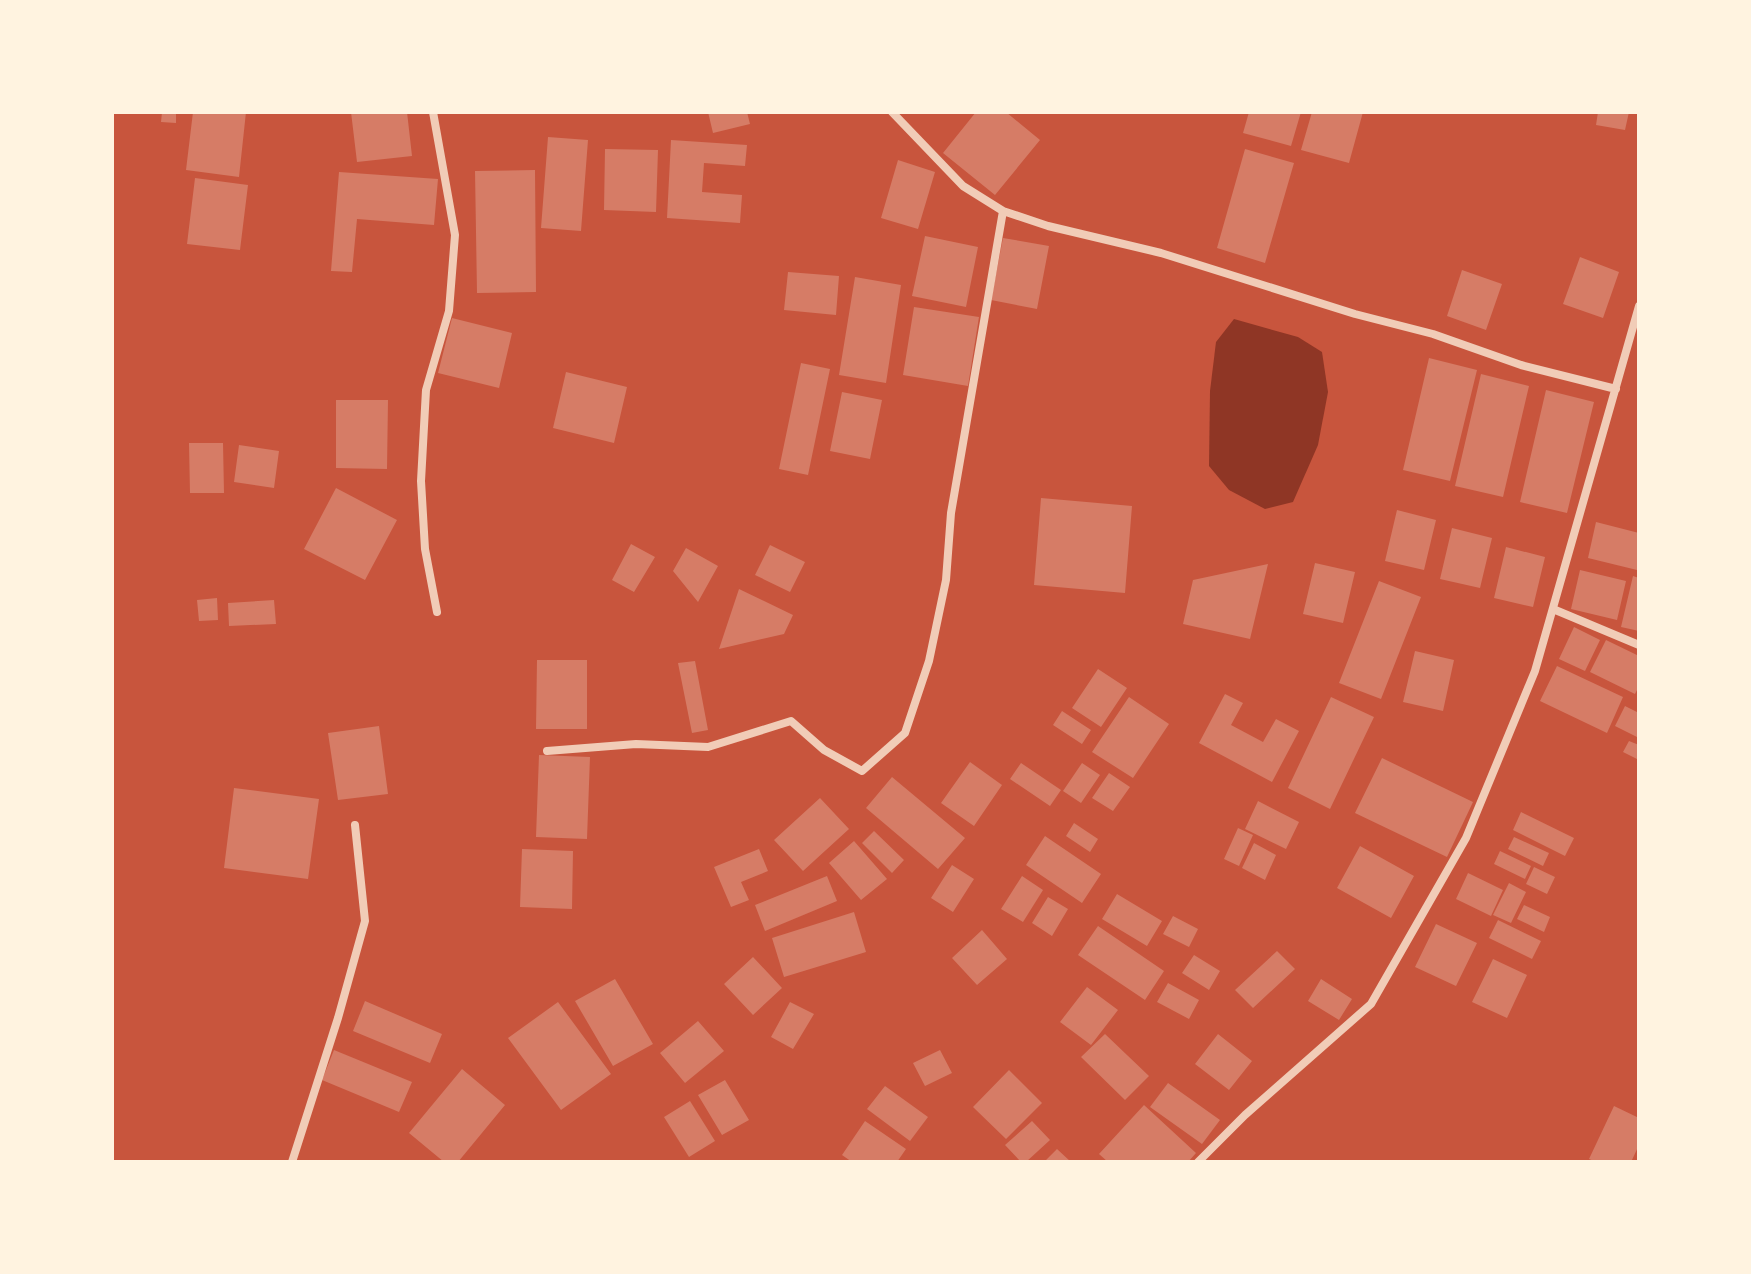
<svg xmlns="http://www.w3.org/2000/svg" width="1751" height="1274" font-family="'Zilla Slab',serif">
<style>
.water{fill:#8f3625}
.building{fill:#d67c66}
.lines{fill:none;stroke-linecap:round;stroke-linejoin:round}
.minor{stroke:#f1ccb7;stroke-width:8}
</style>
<rect width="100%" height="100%" fill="#c8553d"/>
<path class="water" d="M1234,319l64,18 24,15 6,40 -10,53 -25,57 -28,7 -36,-19 -20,-24 1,-75 6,-49z"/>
<path class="building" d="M162,112h14v11l-15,-1z
M193,112h53l-7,65 -53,-7z
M351,112h56l5,44 -55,6z
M708,112h39l3,12 -37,9z
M976,112h30l34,28 -45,55 -52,-42z
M1249,112h52l-10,34 -48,-13z
M1312,112h51l-14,51 -48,-13z
M1598,112h31l-4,18 -29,-5z
M548,137l40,3 -7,91 -40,-3z
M671,140l76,5 -2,21 -41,-3 -2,29 40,3 -2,28 -73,-5z
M605,149l53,1 -2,62 -52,-2z
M1245,149l49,14 -29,100 -48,-15z
M898,160l37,12 -17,57 -37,-11z
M535,170l1,122 -59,1 -2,-122z
M339,172l99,7 -4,46 -77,-6 -5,53 -21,-1z
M195,178l53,7 -8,65 -53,-6z
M925,236l53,11 -12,60 -54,-11z
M1003,238l46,8 -12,63 -46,-9z
M1580,257l39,15 -16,46 -40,-14z
M1462,270l40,14 -16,46 -39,-14z
M788,272l51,4 -3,39 -52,-5z
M855,277l46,8 -15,98 -47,-8z
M914,307l65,10 -11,69 -65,-11z
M452,318l60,15 -13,55 -61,-15z
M1429,358l48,12 -27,111 -47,-11z
M801,363l29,6 -22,106 -29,-6z
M566,372l61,15 -13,56 -61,-15z
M1481,374l48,12 -26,111 -48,-11z
M1546,390l48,12 -27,111 -47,-11z
M842,392l40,8 -12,59 -40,-8z
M336,400h52l-1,69 -51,-1z
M189,443h34l1,50h-34z
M239,445l40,6 -5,37 -40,-6z
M336,488l61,32 -32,60 -61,-31z
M1041,498l91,8 -7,87 -91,-8z
M1397,510l39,10 -12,50 -39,-9z
M1596,522l43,11 -2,37 -49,-12z
M1452,528l40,10 -12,50 -40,-9z
M631,544l24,13 -21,35 -22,-12z
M770,545l35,17 -15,30 -35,-17z
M1506,547l39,10 -12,50 -39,-9z
M686,548l32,18 -20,36 -25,-31z
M1315,563l40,9 -12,51 -40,-9z
M1268,564l-18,75 -67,-15 10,-44z
M1580,570l46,11 -9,39 -46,-11z
M1633,576l6,2v53l-18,-4z
M1379,581l42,16 -40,102 -42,-16z
M739,589l54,26 -9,19 -65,15z
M217,598l1,22 -19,1 -2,-21z
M274,600l2,24 -47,2 -1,-23z
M1574,627l26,13 -15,31 -26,-12z
M1606,640l33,16v30l-4,8 -45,-22z
M1415,651l39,9 -11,51 -40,-9z
M537,660h50v69h-51z
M695,661l13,69 -16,3 -14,-70z
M1557,666l66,31 -16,36 -67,-32z
M1098,669l29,19 -26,39 -29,-19z
M1225,694l18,9 -12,22 32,17 13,-23 23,12 -27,51 -73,-39z
M1129,697l40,27 -36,54 -41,-26z
M1331,697l43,20 -44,92 -42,-21z
M1625,706l14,7v25l-24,-12z
M1062,711l29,19 -9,14 -29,-19z
M379,726l9,68 -50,6 -10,-67z
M1629,741l10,4v15l-16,-8z
M539,755l51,2 -3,82 -51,-2z
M1382,758l91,44 -26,55 -92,-44z
M970,762l32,23 -28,41 -33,-23z
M1021,763l40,27 -11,16 -40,-27z
M1082,763l18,12 -19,28 -18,-12z
M1109,773l21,14 -17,24 -21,-13z
M892,777l73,61 -27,31 -72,-61z
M234,788l85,11 -11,80 -84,-11z
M820,798l29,31 -46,42 -29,-31z
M1258,801l41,21 -13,27 -41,-20z
M1521,812l53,26 -9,18 -52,-26z
M1074,823l24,16 -8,13 -24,-16z
M1238,828l15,7 -14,31 -15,-7z
M874,831l30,29 -12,13 -30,-30z
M1045,836l56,38 -19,29 -56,-38z
M1514,837l35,16 -6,13 -35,-17z
M854,841l33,38 -26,21 -32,-37z
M1254,843l22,12 -11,25 -23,-12z
M1360,846l54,30 -23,42 -54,-30z
M522,849l51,2 -1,58 -52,-2z
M759,849l9,22 -27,11 8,18 -18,7 -17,-40z
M1500,851l31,15 -6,13 -31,-15z
M952,865l22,14 -21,33 -22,-14z
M1534,867l21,10 -8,17 -21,-10z
M1468,873l35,17 -12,26 -35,-17z
M827,876l10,25 -72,30 -10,-26z
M1022,876l21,14 -20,32 -22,-13z
M1509,883l17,9 -15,31 -18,-8z
M1117,894l45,27 -15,25 -45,-27z
M1048,897l20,12 -16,27 -20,-13z
M1524,905l26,12 -6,15 -27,-13z
M854,912l12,40 -82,25 -12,-39z
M1173,916l25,13 -9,18 -26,-13z
M1498,920l43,21 -9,18 -43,-21z
M1436,924l41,19 -21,43 -41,-19z
M1098,926l66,45 -19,29 -67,-45z
M982,930l25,29 -30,26 -25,-27z
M1277,951l18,18 -42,39 -18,-18z
M1194,955l26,16 -11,19 -27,-17z
M753,957l29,31 -29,27 -29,-31z
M1493,959l34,16 -20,43 -35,-16z
M615,979l38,65 -40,22 -38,-65z
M1321,979l31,20 -13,21 -31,-19z
M1168,983l31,17 -10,19 -32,-17z
M1087,987l31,23 -27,35 -31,-23z
M365,1001l77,33 -12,29 -77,-32z
M558,1002l53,72 -50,36 -53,-72z
M790,1002l24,12 -21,35 -22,-12z
M698,1021l26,30 -39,32 -25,-30z
M1105,1034l44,42 -24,24 -44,-43z
M1218,1034l34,27 -23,29 -34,-26z
M334,1050l78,32 -13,30 -77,-32z
M940,1050l12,23 -27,13 -12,-23z
M462,1069l43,36 -47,57h-14l-35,-29z
M1009,1070l33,33 -36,36 -33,-32z
M725,1080l24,40 -27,15 -24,-40z
M1168,1083l52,37 -18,24 -52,-37z
M885,1086l43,31 -18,24 -43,-32z
M690,1101l25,40 -26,16 -25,-40z
M1144,1105l52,48 -8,9h-80l-9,-8z
M1614,1106l25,12v27l-8,17h-35l-7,-3z
M865,1121l41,28 -9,13h-45l-10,-7z
M1032,1121l18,19 -24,22h-5l-16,-17z
M1057,1149l14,13h-27z"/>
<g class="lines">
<path class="minor" d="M433,112l22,123 -6,76 -23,79 -5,91 4,68 12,63
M892,112l71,74 40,25 45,15 113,27 194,61 78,20 88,31 95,24
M1553,609l86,36
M547,751l89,-7 72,3 83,-26 33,29 38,21 43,-38 24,-72 17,-81 5,-67 52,-302
M292,1162l46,-144 27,-97 -10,-96
M1198,1162l47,-47 126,-111 95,-166 69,-167 104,-365"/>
</g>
<rect width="1751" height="1274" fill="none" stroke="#fff3e0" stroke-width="228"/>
</svg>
